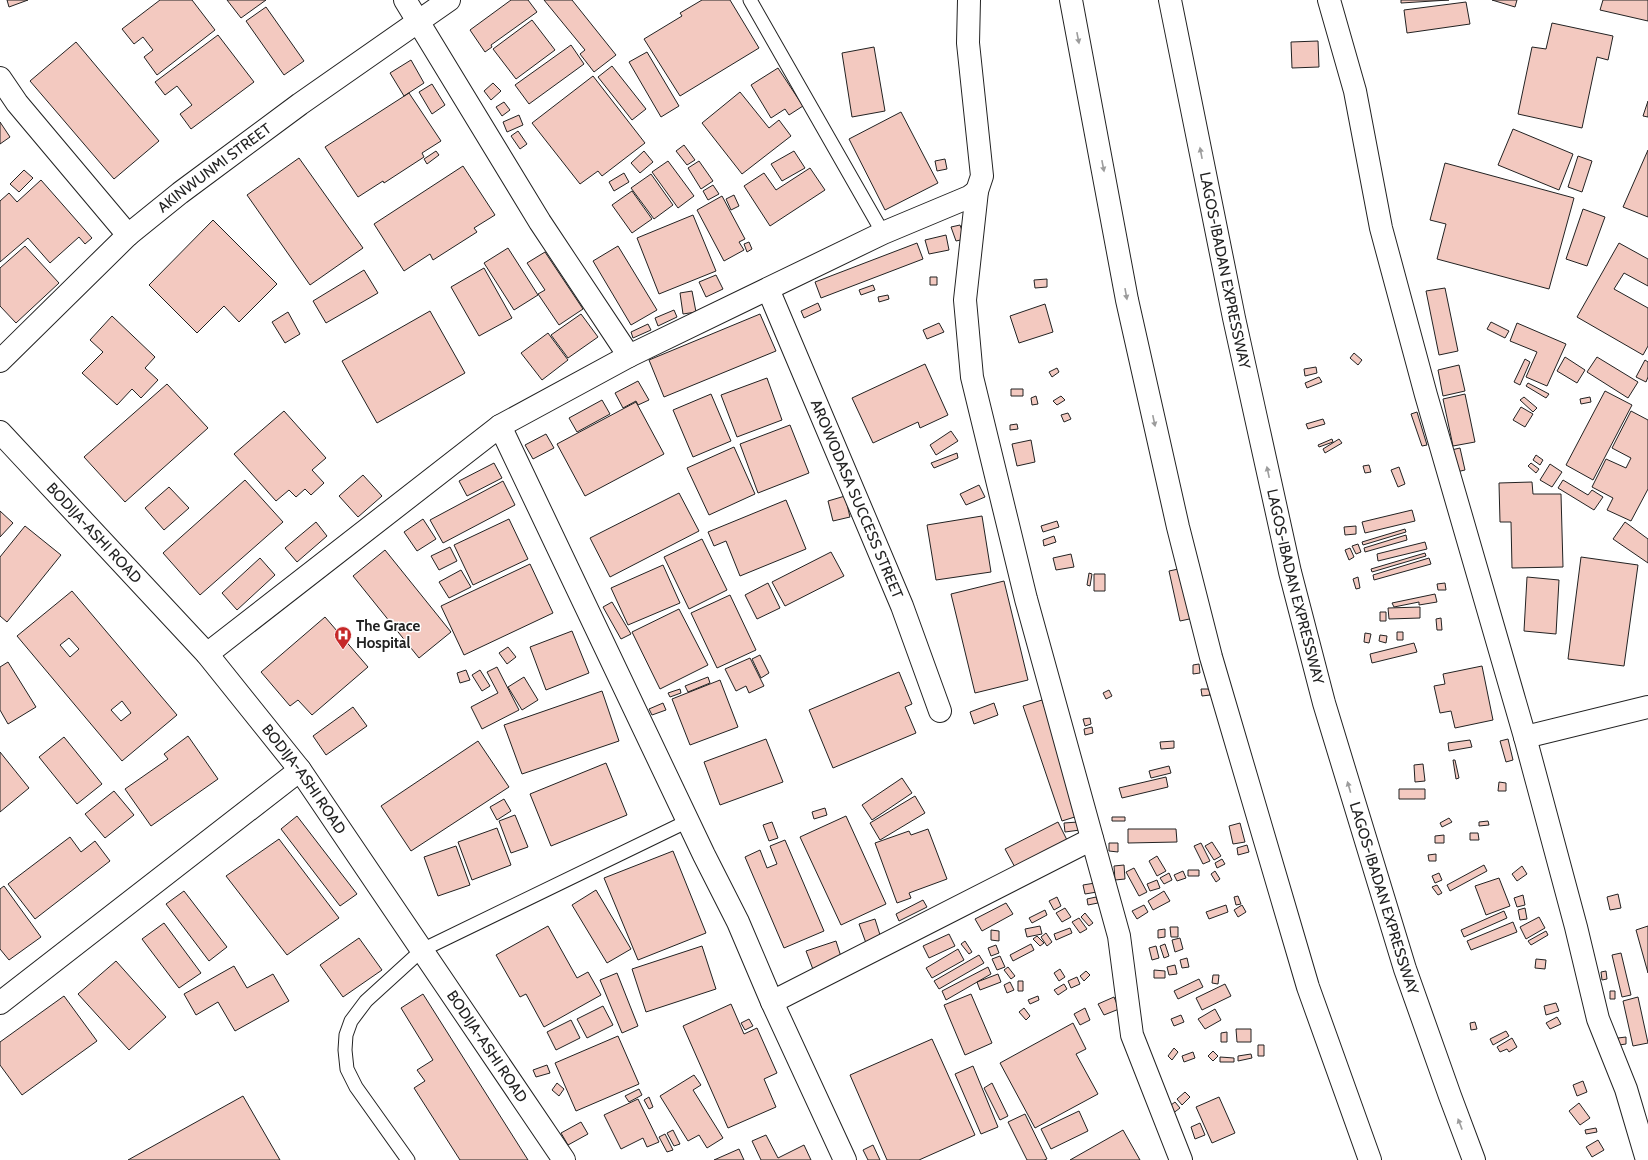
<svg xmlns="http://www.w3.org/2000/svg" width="1648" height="1160" font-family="Cabin,sans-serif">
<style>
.building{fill:#f3c9c0;stroke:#222;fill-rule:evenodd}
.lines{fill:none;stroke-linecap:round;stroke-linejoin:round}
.service-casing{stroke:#222;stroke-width:15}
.minor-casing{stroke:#222;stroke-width:24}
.tertiary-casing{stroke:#222;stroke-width:24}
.motorway-casing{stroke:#222;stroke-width:24}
.service{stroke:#fff;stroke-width:13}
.minor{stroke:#fff;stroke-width:22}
.tertiary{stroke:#fff;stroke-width:22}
.motorway{stroke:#fff;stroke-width:22}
.oneway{fill:#9c9c9c}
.labels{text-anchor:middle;stroke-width:3;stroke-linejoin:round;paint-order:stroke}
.street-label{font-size:15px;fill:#222;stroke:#fff}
.poi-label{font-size:15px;font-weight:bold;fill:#222;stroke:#fff;text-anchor:start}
</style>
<rect width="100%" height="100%" fill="#fff"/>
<path class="building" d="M7,0h21l-19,7z
M160,0h32l23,30 -58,45 -13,-18 9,-7 -10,-13 -9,7 -12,-15z
M227,0h39l-25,18z
M511,0h17l9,12 -46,33 1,2 -7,5 -15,-22z
M544,0h28l44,55 -22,17 -14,-18 5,-4z
M702,0h28l29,48 -79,48 -36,-57 38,-23 -2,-3z
M1401,0h48l-48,3z
M1492,0h25l-2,7z
M1603,0h45v21l-48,-11z
M1466,2l4,22 -63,9 -3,-23z
M266,7l38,54 -20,14 -38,-54z
M532,20l23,30 -39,29 -23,-30z
M1552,23l61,13 -5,24 -11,-3 -15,71 -64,-14 14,-67 14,2z
M218,35l36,47 -63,47 -11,-15 12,-9 -15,-19 -12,9 -10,-13z
M1318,41l1,26 -27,1 -1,-26z
M76,42l83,99 -45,38 -84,-98z
M571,45l13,19 -55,40 -14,-19z
M874,47l11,64 -33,6 -10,-64z
M647,52l32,54 -18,11 -32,-55z
M411,60l13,23 -20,13 -14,-23z
M612,66l34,43 -14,11 -34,-43z
M778,68l25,38 -14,9 -4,-6 -14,9 -20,-33z
M593,76l52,67 -43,33 -4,-5 -18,13 -48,-61z
M493,83l8,8 -10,9 -7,-9z
M432,84l13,21 -13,9 -13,-22z
M740,92l29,36 10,-8 12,16 -49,38 -40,-51z
M409,93l32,48 -19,12 2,4 -40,26 -1,-2 -25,16 -33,-50z
M1648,101v16l-5,-1z
M504,102l6,8 -8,6 -6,-9z
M901,112l37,71 -53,27 -36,-71z
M519,115l4,10 -16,7 -4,-10z
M0,122l10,15 -10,7z
M1513,129l60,25 -14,36 -61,-25z
M518,131l9,13 -7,5 -9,-13z
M684,145l11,15 -8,5 -11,-14z
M1648,150v67l-25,-10z
M436,151l3,4 -12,9 -3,-5z
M644,151l9,11 -13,11 -9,-10z
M794,151l11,17 -23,13 -11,-17z
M1578,156l14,5 -10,31 -14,-5z
M299,158l64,90 -53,37 -63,-90z
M945,159l2,10 -10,2 -2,-10z
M668,161l26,35 -16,12 -26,-36z
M699,161l14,20 -12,8 -13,-21z
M1445,163l129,35 -25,91 -112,-30 9,-35 -16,-4z
M463,166l32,49 -21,13 3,4 -44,28 -3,-6 -26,17 -30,-47z
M810,168l15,22 -55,36 -26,-40 20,-13 12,17z
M24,170l9,8 -14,14 -9,-8z
M624,173l5,9 -15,9 -5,-9z
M651,174l22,31 -19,14 -23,-31z
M41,180l51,58 -7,6 -6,-7 -29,26 -22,-25 -28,24v-61l9,-8 8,9z
M713,185l6,9 -11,6 -5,-9z
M632,191l20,28 -20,14 -20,-28z
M734,195l5,11 -8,4 -5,-11z
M722,196l23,43 -6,3 5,8 -20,11 -27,-51z
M1583,209l22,8 -18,49 -21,-7z
M693,215l23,56 -57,23 -22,-56z
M213,220l64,64 -38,38 -15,-16 -27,27 -48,-48z
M960,225l5,14 -9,2 -5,-14z
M946,235l3,15 -20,4 -4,-14z
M749,242l3,7 -5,3 -3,-8z
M917,243l6,16 -102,39 -6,-16z
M1619,243l29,16v27l-24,-13 -10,16 34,19v38l-5,9 -66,-38z
M25,246l34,37 -43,40 -16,-17v-38z
M618,246l39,64 -26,15 -38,-64z
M508,248l30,47 -24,15 -30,-47z
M545,252l38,57 -24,16 -21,-31 7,-4 -18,-27z
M484,268l28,50 -33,18 -28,-49z
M364,270l14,23 -52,30 -13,-22z
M716,275l7,14 -17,8 -7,-15z
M930,277h7v8h-7z
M1047,279v8l-12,1 -1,-8z
M873,285l2,5 -14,5 -2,-5z
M1445,288l13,63 -19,4 -13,-64z
M692,291l4,21 -13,2 -3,-21z
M888,295l1,4 -10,3 -1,-5z
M818,303l3,7 -17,8 -3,-7z
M1045,304l8,28 -34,11 -9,-27z
M674,310l3,7 -19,9 -3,-8z
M430,311l35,62 -88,50 -35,-62z
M288,312l12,22 -15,9 -13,-21z
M581,314l17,23 -30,21 -17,-23z
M760,314l16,37 -112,46 -15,-37z
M112,316l43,41 -10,11 13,12 -17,18 -9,-9 -15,16 -35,-32 21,-21 -13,-12z
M1491,322l18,9 -4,7 -18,-9z
M939,323l5,9 -17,7 -4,-9z
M1517,323l49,21 -19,42 -21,-9 11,-25 -27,-11z
M648,324l3,6 -18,8 -2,-6z
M548,333l20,27 -26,20 -21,-27z
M1354,353l8,7 -4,5 -8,-7z
M1565,357l20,13 -8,13 -20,-12z
M1597,357l41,25 -10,16 -41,-26z
M1525,359l5,3 -10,23 -6,-3z
M1645,360l3,2v15l-2,5 -10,-5z
M925,364l23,51 -28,13 -2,-6 -45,21 -21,-45z
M1459,365l6,26 -22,5 -5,-26z
M1316,367l1,6 -12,3 -1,-7z
M1057,368l2,4 -7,5 -3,-5z
M1319,377l3,5 -15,6 -2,-5z
M767,378l15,42 -45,17 -16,-42z
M638,381l11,19 -11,5 -2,-4 -13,7 -8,-15z
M1528,383l21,11 -3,4 -20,-12z
M167,384l41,44 -83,74 -41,-45z
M1011,389h12v7h-12z
M1605,391l27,14 -39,75 -27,-15z
M711,394l20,47 -38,16 -20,-47z
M1465,394l10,48 -22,4 -10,-47z
M1036,396l2,8 -6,1 -1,-7z
M1061,396l4,4 -8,5 -4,-4z
M1524,397l13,11 -4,4 -13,-12z
M1590,397l1,5 -10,2 -1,-5z
M602,400l8,14 -33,18 -8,-14z
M636,402l28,52 -79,42 -28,-52z
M1521,407l12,7 -8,13 -12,-7z
M284,411l42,47 -14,12 12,13 -13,12 -6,-6 -9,8 -7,-7 -13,11 -42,-47z
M1631,411l17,9v69l-17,32 -24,-11 6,-12 -21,-11 14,-28 20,9 5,-10 -19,-10z
M1417,412l10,33 -5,1 -11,-32z
M1068,413l3,6 -7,3 -3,-7z
M1323,419l2,5 -17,5 -2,-5z
M1017,424l1,5 -8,1v-5z
M790,425l19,48 -51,20 -18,-49z
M951,431l7,10 -22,14 -6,-10z
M546,434l8,14 -21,11 -8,-14z
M1332,439l1,3 -14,5 -1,-2z
M1339,439l3,4 -17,10 -2,-4z
M1031,440l4,22 -18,4 -5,-22z
M734,447l21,47 -46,21 -22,-47z
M1460,448l5,22 -13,3 -5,-22z
M957,453l1,5 -24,10 -3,-5z
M1536,455l7,5 -3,5 -7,-5z
M494,463l8,15 -35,18 -8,-15z
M1531,463l8,6 -3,4 -8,-7z
M1550,464l12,8 -10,15 -12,-7z
M1369,465l2,7 -6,1 -2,-7z
M1399,467l6,17 -7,3 -7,-17z
M363,475l19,21 -24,21 -19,-21z
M245,480l38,42 -83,73 -37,-42z
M1563,480l25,15 4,-5 11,7 -9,13 -36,-22z
M503,481l12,24 -72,38 -13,-23z
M1532,482l1,12h28l2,73 -51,1 -1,-46h-11l-1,-39z
M979,485l6,12 -19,8 -6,-11z
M169,487l20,21 -25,22 -19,-22z
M679,493l20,38 -89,46 -20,-39z
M845,496l5,21 -17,4 -5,-20z
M786,500l20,49 -66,27 -14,-35 -12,5 -6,-14z
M1412,510l3,11 -50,12 -3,-11z
M0,511l13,12 -13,14z
M982,516l9,56 -55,8 -9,-55z
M423,519l13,20 -19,12 -13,-19z
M509,519l19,40 -55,26 -19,-40z
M1057,521l2,6 -16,5 -2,-6z
M316,522l11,14 -30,26 -12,-14z
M1625,522l23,17v24l-35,-24z
M25,526l36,29 -54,67 -7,-6v-59z
M1356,526v8l-11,1 -1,-8z
M1405,529l1,3 -43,13 -1,-3z
M1406,535l1,5 -42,12 -1,-4z
M1054,536l2,6 -12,4 -1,-6z
M702,539l25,51 -38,19 -25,-52z
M1425,542l2,7 -49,12 -1,-7z
M1358,544l3,8 -5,2 -4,-8z
M450,547l7,14 -18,9 -8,-14z
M1350,548l4,9 -5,3 -4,-10z
M385,550l66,82 -32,26 -66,-82z
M831,552l13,24 -59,30 -13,-24z
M1425,553l1,3 -54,16 -1,-3z
M1071,554l3,13 -18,3 -3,-12z
M1581,557l57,8 -14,101 -56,-7z
M260,558l15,17 -38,35 -15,-17z
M1429,558l2,6 -57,16 -1,-5z
M530,564l23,49 -89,42 -23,-49z
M663,565l17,38 -52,22 -17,-37z
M1183,568l11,50 -14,3 -11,-50z
M461,570l10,17 -22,11 -10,-16z
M1089,573l3,1 -2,12 -3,-1z
M1094,574h11v17h-11z
M1358,577l2,11 -4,1 -3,-10z
M1527,577l32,3 -3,54 -32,-3z
M1004,581l24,99 -53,13 -24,-99z
M768,583l12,25 -23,11 -12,-24z
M1445,583l1,7h-8l-1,-6z
M72,591l105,124 -55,46 -105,-125zM69,638l10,11 -9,8 -10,-12zM122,701l9,12 -10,8 -10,-11z
M1435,594l2,8 -18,3v-3l-25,5 -2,-4z
M730,595l26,55 -39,18 -26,-55z
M612,602l19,32 -10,5 -18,-32z
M1420,607v11l-31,1 -1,-11z
M679,609l29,56 -48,24 -28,-57z
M1380,612h6v9h-6z
M325,617l43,50 -56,48 -14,-15 -8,6 -29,-34z
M1441,618l1,12h-5l-1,-11z
M572,631l17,42 -43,17 -16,-43z
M1397,632h6v8h-6z
M1365,633l6,1 -2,9 -5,-1z
M1380,635l7,1 -1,7 -7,-2z
M1414,643l3,9 -45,11 -2,-9z
M508,647l8,10 -9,7 -8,-11z
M760,655l9,18 -8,5 -9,-19z
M750,658l14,28 -15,7 -3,-7 -10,5 -11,-22z
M8,662l28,45 -28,17 -8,-14v-43z
M1199,664l1,9 -7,1v-9z
M1482,666l11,54 -38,8 -4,-17 -11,2 -6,-27 11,-2 -2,-10z
M497,667l22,43 -37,19 -11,-22 27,-14 -11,-21z
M466,670l4,10 -10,3 -3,-10z
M480,670l10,16 -8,5 -10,-16z
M899,672l13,32 -7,3 11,26 -83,35 -24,-58z
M524,677l14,23 -16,10 -14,-23z
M708,677l2,6 -22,9 -3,-6z
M720,680l18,47 -48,18 -18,-46z
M680,689l1,4 -11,4 -2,-4z
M1201,689h8l1,6 -8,1z
M1109,690l3,6 -6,3 -3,-6z
M602,691l17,50 -97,33 -18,-49z
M1042,700l39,115 -19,6 -39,-115z
M663,703l3,7 -14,5 -3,-6z
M994,703l4,12 -24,9 -4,-12z
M353,707l14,19 -41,29 -13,-19z
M1090,718l1,6 -6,2 -2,-7z
M1092,727l1,6 -8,2 -1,-6z
M188,736l30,43 -67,47 -26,-37 43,-30 -4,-5z
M64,737l38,47 -25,20 -38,-47z
M766,739l17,43 -63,23 -16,-43z
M1508,739l5,21 -7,2 -6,-21z
M1470,740l2,7 -23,4 -1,-8z
M478,741l31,46 -98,64 -30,-45z
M1174,741v7l-13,1 -1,-7z
M0,752l29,36 -29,24z
M1453,760h2l4,18 -3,1z
M606,763l21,52 -76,31 -21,-52z
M1423,764l2,17 -10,1 -1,-17z
M1169,766l2,7 -20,5 -2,-7z
M1166,777l2,10 -46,11 -3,-10z
M902,778l10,15 -40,27 -10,-15z
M1499,782l7,1v8h-8z
M1399,789h26v10h-26z
M114,791l20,24 -29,23 -20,-24z
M915,796l10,17 -45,27 -10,-17z
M504,799l7,12 -14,9 -7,-13z
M825,808l2,7 -13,4 -2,-7z
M515,815l13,32 -17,6 -12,-32z
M297,816l60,78 -17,12 -59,-77z
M846,816l40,88 -45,21 -41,-88z
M1112,817h13v4h-13z
M1449,818l3,4 -10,5 -2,-4z
M1488,821l1,4 -10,1v-4z
M772,822l6,16 -9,3 -6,-16z
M1058,822l10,20 -51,29 -12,-22z
M1078,822l2,8 -15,2 -1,-9z
M1240,823l5,19 -12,2 -4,-18z
M497,828l14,37 -39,15 -14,-38z
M928,829l19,50 -38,14 2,5 -14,5 -22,-60 34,-12 2,4z
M1128,829h48l1,13 -49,1z
M1470,833h8l1,7h-9z
M1444,835v8h-9v-7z
M70,837l11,15 14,-11 15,20 -75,58 -27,-35z
M279,839l60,79 -52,37 -61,-79z
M785,840l39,91 -40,17 -39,-91 15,-7 7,18 10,-4 -7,-18z
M1212,842l9,14 -7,4 -9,-14z
M1109,843h9v9l-9,-1z
M1201,843l9,18 -7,3 -9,-18z
M1247,845l2,7 -11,3 -1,-7z
M456,846l14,39 -32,11 -14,-39z
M673,851l33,82 -68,27 -34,-82z
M1436,854v7h-7l-1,-6z
M1157,856l9,15 -9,5 -8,-15z
M1222,859l3,5 -8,4 -2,-5z
M1124,865l1,14 -10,1 -1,-14z
M1484,865l3,6 -37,20 -3,-6z
M1522,866l5,8 -10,7 -5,-7z
M1134,868l13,24 -8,4 -13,-24z
M1188,870h11v6h-11z
M1183,871l3,7 -9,3 -3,-6z
M1215,871l5,8 -4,3 -5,-8z
M1169,873l3,7 -8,4 -4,-6z
M1439,873l3,7 -7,3 -3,-7z
M1499,878l11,28 -24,9 -11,-29z
M1157,880l3,8 -10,3 -3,-7z
M1095,883l2,9 -12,2 -2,-9z
M1437,885l5,8 -4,2 -6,-8z
M4,886l37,51 -32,23 -9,-11v-60z
M596,890l35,59 -24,14 -35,-58z
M184,891l43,56 -18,14 -43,-57z
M1164,891l6,10 -17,9 -5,-9z
M1618,894l3,14 -11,2 -3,-13z
M1523,895l2,10 -8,2 -3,-9z
M1238,896l3,8 -5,1 -2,-8z
M1057,897l4,9 -7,4 -5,-9z
M1096,897l2,6 -10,2 -1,-6z
M923,900l4,7 -28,14 -3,-7z
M1006,903l7,11 -31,17 -7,-12z
M1144,905l4,7 -11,7 -5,-8z
M1226,905l2,7 -19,7 -3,-7z
M1242,905l4,7 -8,5 -4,-7z
M1065,908l6,9 -9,5 -6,-9z
M1525,908l2,11 -7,1 -2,-10z
M1045,910l2,5 -15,8 -3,-5z
M1504,911l3,7 -43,19 -3,-7z
M1085,913l8,10 -4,3 -8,-9z
M1539,917l6,11 -19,11 -6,-12z
M1079,918l8,11 -7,4 -8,-11z
M875,919l6,19 -15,5 -7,-19z
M1513,922l4,10 -46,18 -4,-9z
M164,923l37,50 -22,15 -37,-49z
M548,926l29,52 11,-6 13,23 -57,32 -18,-33 -6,3 -24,-42z
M1040,926l2,8 -15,3 -2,-8z
M1648,926v47l-12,-43z
M1170,927h8v10h-7z
M1070,928l2,5 -16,7 -2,-6z
M1165,929v8l-7,1v-8z
M991,930l8,1v10l-8,-1z
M1546,931l2,4 -17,10 -3,-4z
M1046,933l6,9 -5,4 -6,-9z
M949,934l6,12 -26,12 -6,-12z
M1037,936l7,7 -4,3 -7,-7z
M359,938l23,32 -39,27 -23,-32z
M1180,938l3,11 -8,3 -3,-12z
M836,941l7,22 -29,9 -8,-21z
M965,941l7,11 -3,2 -8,-10z
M1031,944l3,6 -21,11 -3,-6z
M1165,944l4,12 -5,2 -4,-12z
M996,945l3,8 -8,3 -3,-8z
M702,946l14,43 -70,23 -14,-43z
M1156,946l3,12 -7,2 -3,-12z
M958,949l6,11 -32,18 -6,-10z
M1621,953l10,42 -9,2 -10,-42z
M979,955l5,8 -45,26 -5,-8z
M1000,956l5,11 -8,3 -5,-11z
M1187,958l2,9 -7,1 -2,-8z
M1536,959l10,1 -1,9 -10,-1z
M116,961l50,56 -37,33 -51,-56z
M1175,965l2,9 -8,1 -2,-8z
M234,966l13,22 26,-14 16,27 -54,30 -17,-29 -22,13 -12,-21z
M988,967l3,7 -45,26 -4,-9z
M1008,967l7,9 -4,3 -7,-9z
M1060,969l5,8 -6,4 -5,-8z
M1154,970l11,1v7h-11z
M1086,971l4,4 -6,6 -4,-5z
M1606,971l1,8 -5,1 -1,-8z
M617,973l21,53 -16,7 -22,-53z
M998,974l3,8 -21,8 -3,-8z
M1213,975h6l-1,9 -6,-1z
M1077,977l3,7 -9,4 -3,-7z
M1199,979l4,8 -25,12 -4,-8z
M1018,981h5v10h-5z
M1010,982l4,8 -7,3 -3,-8z
M1064,984l3,5 -9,6 -4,-5z
M1225,984l6,12 -29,14 -6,-12z
M1610,991h5v8h-5z
M423,994l105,166h-68l-46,-72 11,-7 -8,-11 16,-10 -32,-52z
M971,994l21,49 -27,12 -21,-50z
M64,996l33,45 -75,54 -22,-30v-23z
M1038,996l1,4 -9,4 -2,-4z
M1114,997l5,12 -15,6 -6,-11z
M1638,997l10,46 -15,3 -10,-45z
M1556,1003l3,8 -13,4 -2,-9z
M731,1004l13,30 13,-6 20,45 -13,6 12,28 -48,21 -45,-102z
M603,1006l10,19 -26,13 -10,-19z
M1024,1008l6,8 -4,4 -7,-8z
M1085,1008l5,12 -10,5 -6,-11z
M1215,1009l6,11 -16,9 -7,-10z
M1181,1015l3,7 -10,4 -3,-7z
M1557,1017l4,7 -11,5 -4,-6z
M749,1019l4,7 -8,4 -4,-7z
M571,1020l9,18 -24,12 -9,-18z
M1475,1022l2,7 -6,1 -1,-7z
M1073,1023l13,26 -10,5 22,40 -63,34 -35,-65z
M1236,1029h15v13h-14z
M1506,1031l3,5 -16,9 -3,-6z
M1227,1032v10h-6v-9z
M618,1036l21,48 -63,27 -21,-48z
M1626,1037v7l-7,1 -1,-7z
M1512,1038l5,9 -8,5 -2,-3 -7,3 -3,-5z
M932,1039l43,96 -56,25h-32l-37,-85z
M1258,1045h6v11h-6z
M1174,1048l4,4 -6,8 -4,-4z
M1213,1051l5,5 -5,5 -5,-5z
M1193,1052l2,6 -11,4 -2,-6z
M1251,1054l1,4 -14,3v-5z
M1220,1057l14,1v4h-14z
M547,1065l3,8 -14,4 -3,-7z
M973,1066l25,61 -17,7 -26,-60z
M694,1075l7,10 -8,5 30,48 -16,10 -8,-13 -11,6 -28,-45z
M1583,1081l4,11 -10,4 -4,-11z
M557,1083l7,6 -5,7 -7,-6z
M992,1083l16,33 -8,4 -16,-32z
M639,1089l3,6 -13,7 -4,-6z
M1185,1092l5,5 -8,8 -5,-6z
M243,1096l37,64h-152z
M649,1097l4,10 -4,2 -5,-9z
M1219,1097l16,36 -23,10 -16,-36z
M638,1099l21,43 -12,5 -4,-9 -22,11 -17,-34z
M1175,1102l5,6 -8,6 -5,-6z
M1579,1103l11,15 -10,7 -11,-14z
M1079,1111l9,20 -37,18 -10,-20z
M1025,1114l22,45 -3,1h-17l-19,-38z
M581,1122l7,12 -20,11 -7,-12z
M1200,1123l5,12 -10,4 -4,-12z
M1596,1128l1,4 -11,2 -1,-4z
M673,1130l7,14 -6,2 -7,-13z
M1123,1130l17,30h-70z
M665,1134l8,16 -6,2 -8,-15z
M766,1135l12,23 26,-13 7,15h-50l-9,-19z
M1598,1140l6,10 -12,7 -6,-10z
M873,1145l7,15h-12l-5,-10z
M739,1149l5,11h-30z"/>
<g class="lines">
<g class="service-casing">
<path id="service" d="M750,0l133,233
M408,1160l-52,-73 -9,-18 -2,-19 1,-15 5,-14 15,-20 56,-51 266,-129"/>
</g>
<g class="minor-casing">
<g id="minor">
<path d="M405,0l135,222 89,134"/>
<path d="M969,0l-1,43 14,133 -5,15 -12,109 7,77 54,222 93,337 13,99 49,125"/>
<path d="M1329,0l26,91 26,137 45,167 99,342 51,190 22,92 28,70 21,71"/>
<path d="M0,78l17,25 111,132"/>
<path id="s1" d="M768,289l134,317 38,105"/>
<path id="s2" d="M0,361l128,-126 52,-42 120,-89 149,-104"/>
<path d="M500,426l204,429 34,67 34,80 73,158"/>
<path d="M207,654l293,-228 129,-70 254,-123 86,-36 8,-6"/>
<path d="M1525,737l123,-30"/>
<path d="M772,1002l320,-163"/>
<path d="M0,1003l300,-233"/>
</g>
</g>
<g class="tertiary-casing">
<g id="tertiary">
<path id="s3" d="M0,432l207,222 93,116 264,390"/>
</g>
</g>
<g class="motorway-casing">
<g id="motorway">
<path d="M1071,0l56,300 51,227 33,130 97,330 62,173"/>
<path id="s4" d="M1170,0l64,318 56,254 34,131 81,266 45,127 24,64"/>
</g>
</g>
<use href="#service" class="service"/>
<use href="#minor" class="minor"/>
<use href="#tertiary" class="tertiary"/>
<use href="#motorway" class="motorway"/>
</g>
<defs><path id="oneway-solid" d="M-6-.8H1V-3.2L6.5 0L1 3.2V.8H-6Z"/></defs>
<g class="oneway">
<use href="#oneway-solid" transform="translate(1078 38) rotate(79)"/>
<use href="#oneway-solid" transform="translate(1201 153) rotate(-101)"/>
<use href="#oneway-solid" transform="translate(1103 166) rotate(79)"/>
<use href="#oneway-solid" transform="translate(1126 294) rotate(80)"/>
<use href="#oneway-solid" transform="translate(1154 421) rotate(78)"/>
<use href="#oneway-solid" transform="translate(1268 472) rotate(-102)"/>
<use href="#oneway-solid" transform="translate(1349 787) rotate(-106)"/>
<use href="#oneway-solid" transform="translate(1460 1124) rotate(-111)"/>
</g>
<defs>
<g id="hospital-pin" transform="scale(0.9)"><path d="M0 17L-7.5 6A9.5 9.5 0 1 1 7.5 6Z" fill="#c62828" stroke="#fff"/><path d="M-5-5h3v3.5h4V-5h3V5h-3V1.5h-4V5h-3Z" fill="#fff"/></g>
</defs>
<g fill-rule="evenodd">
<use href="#hospital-pin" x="343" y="635"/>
</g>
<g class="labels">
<g class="street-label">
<text dy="5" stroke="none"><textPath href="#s2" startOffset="289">AKINWUNMI STREET</textPath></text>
<text dy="5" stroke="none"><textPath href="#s4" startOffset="276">LAGOS-IBADAN EXPRESSWAY</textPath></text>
<text dy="5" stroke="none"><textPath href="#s1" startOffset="228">AROWODASA SUCCESS STREET</textPath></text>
<text dy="5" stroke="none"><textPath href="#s3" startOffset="138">BODIJA-ASHI ROAD</textPath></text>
<text dy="5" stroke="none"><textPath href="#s4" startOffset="600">LAGOS-IBADAN EXPRESSWAY</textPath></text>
<text dy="5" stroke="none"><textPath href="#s3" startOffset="462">BODIJA-ASHI ROAD</textPath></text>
<text dy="5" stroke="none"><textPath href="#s4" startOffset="924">LAGOS-IBADAN EXPRESSWAY</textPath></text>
<text dy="5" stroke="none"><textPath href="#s3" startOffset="786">BODIJA-ASHI ROAD</textPath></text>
</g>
<g class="poi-label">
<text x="356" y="631">The Grace<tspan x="356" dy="17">Hospital</tspan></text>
</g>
</g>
</svg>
